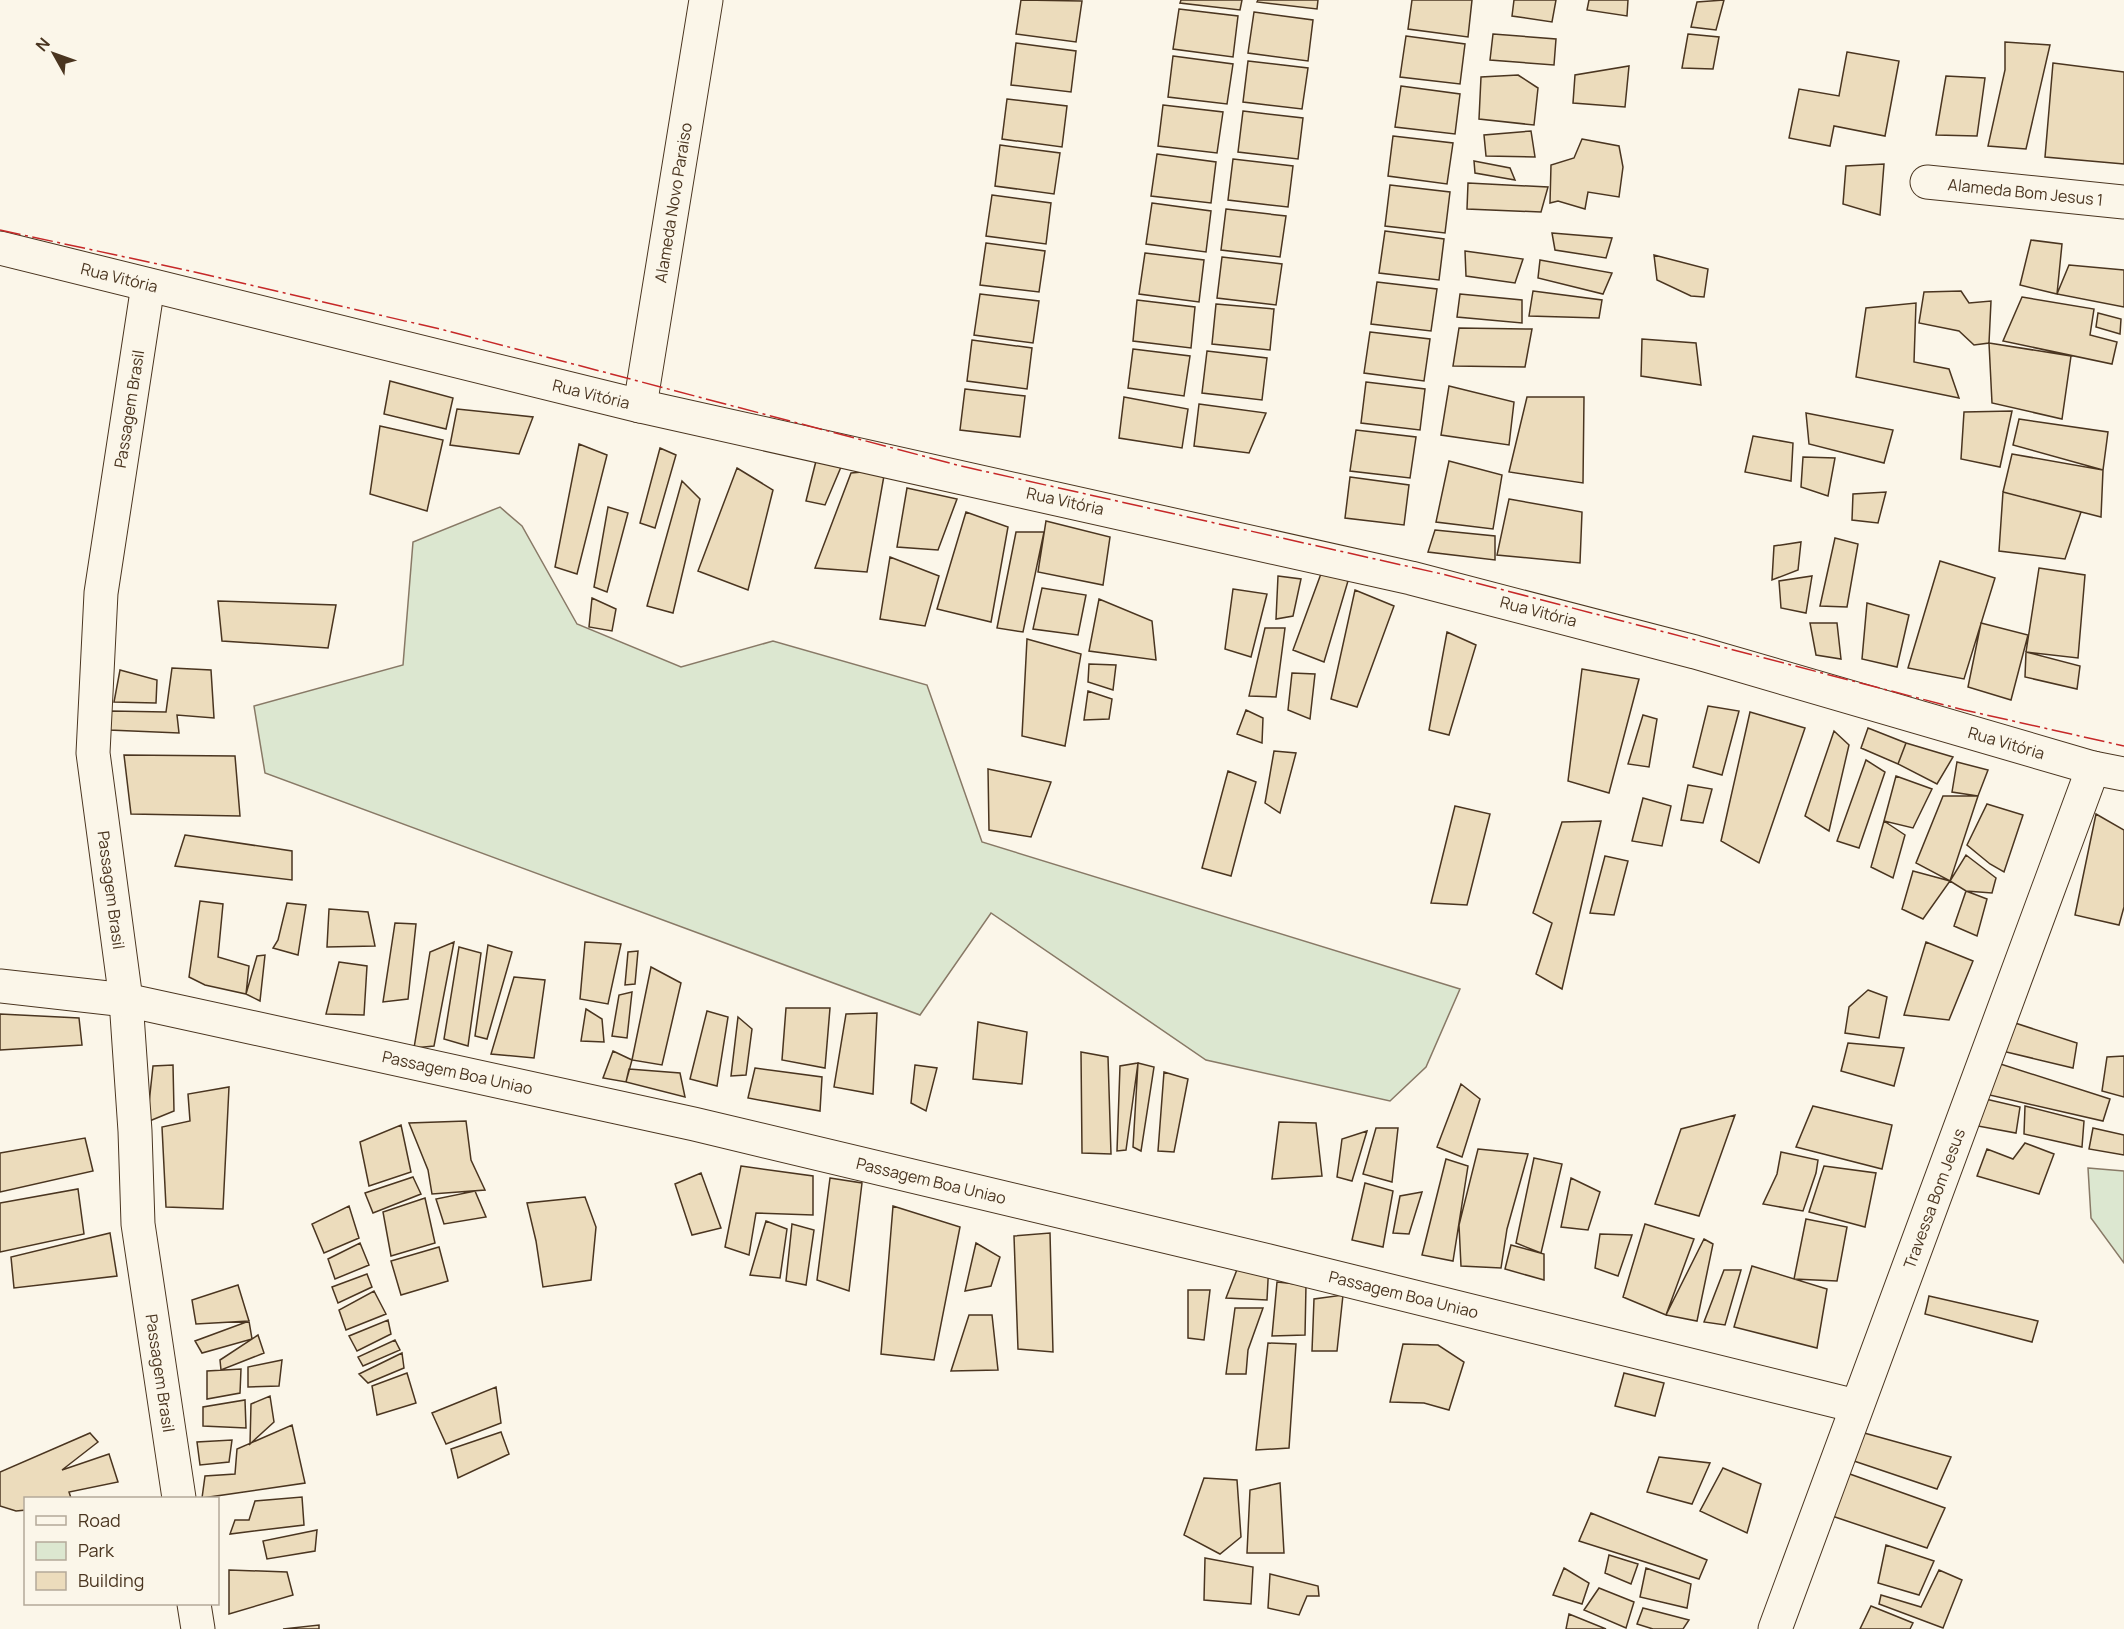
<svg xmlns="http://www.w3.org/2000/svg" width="2124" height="1629" font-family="Manrope,sans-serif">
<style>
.green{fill:#dce7d0;stroke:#887966;stroke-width:1.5}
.building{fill:#ecdcbc;stroke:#4a3520;stroke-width:1.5}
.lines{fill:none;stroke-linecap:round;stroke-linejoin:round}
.street-casing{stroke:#4a3520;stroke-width:35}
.street{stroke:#fbf6e9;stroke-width:33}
.power{stroke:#c62828;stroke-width:1.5;stroke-dasharray:21 4.5 3 4.5;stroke-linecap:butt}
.labels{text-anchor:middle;stroke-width:4.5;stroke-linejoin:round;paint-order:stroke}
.street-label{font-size:16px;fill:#4a3520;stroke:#fbf6e9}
</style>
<rect width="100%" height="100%" fill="#fbf6e9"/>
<path class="green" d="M500,507l22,19 55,98 104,43 92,-26 154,44 55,157 478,147 -34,78 -36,34 -184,-41 -215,-147 -71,102 -655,-242 -11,-67 149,-41 10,-123z
M2088,1168l36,3v92l-33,-45z"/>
<path class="building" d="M1021,0l61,1 -6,41 -60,-8z
M1181,0h61l-2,10 -60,-7z
M1258,0h60l-1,9 -60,-7z
M1412,0h60l-4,37 -60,-8z
M1514,0h42l-4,22 -40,-6z
M1589,0h39l-1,16 -40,-6z
M1724,0l-8,30 -25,-3 6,-25z
M1179,9l59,7 -5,41 -60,-8z
M1254,12l59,8 -5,41 -60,-8z
M1493,34l63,5 -2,26 -64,-5z
M1688,34l31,3 -6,32 -31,-1z
M1406,36l59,8 -5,40 -60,-7z
M2005,42l45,3 -24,104 -38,-3 17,-76z
M1016,43l60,8 -5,41 -60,-7z
M1847,52l52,9 -14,75 -51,-10 -4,20 -41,-8 10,-49 40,7z
M1173,56l60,8 -6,40 -59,-7z
M1248,61l60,7 -6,41 -59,-7z
M2053,63l71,9v92l-79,-7z
M1629,66l-4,41 -52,-4 2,-28z
M1518,75l20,13 -4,37 -55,-6 2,-42z
M1946,76l39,2 -8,58 -41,-1z
M1401,86l59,8 -5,40 -60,-7z
M1007,99l60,7 -5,41 -60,-8z
M1163,105l60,7 -6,41 -59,-7z
M1243,111l60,7 -5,41 -60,-7z
M1531,131l4,26 -49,-1 -2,-21z
M1393,136l60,7 -6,41 -59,-8z
M1582,139l37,7 4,21 -4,30 -31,-5 -3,17 -27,-8 -8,2 1,-38 23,-7z
M1000,145l60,8 -6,41 -59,-8z
M1157,154l59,8 -5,41 -60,-7z
M1233,159l60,7 -5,41 -60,-7z
M1474,161l36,7 5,12 -40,-7z
M1884,164l-4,51 -37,-11 3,-38z
M1468,183l80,4 -7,25 -74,-3z
M1390,185l60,7 -5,41 -60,-7z
M992,195l59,8 -5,41 -60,-8z
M1152,203l59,8 -5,41 -60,-8z
M1226,209l60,7 -6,41 -59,-7z
M1385,231l59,8 -5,41 -60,-7z
M1552,233l60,5 -6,20 -51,-8z
M2031,240l31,4 -5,50 -37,-9z
M986,243l59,8 -6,41 -59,-7z
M1465,251l58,8 -8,24 -49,-7z
M1145,253l59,7 -5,42 -60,-8z
M1654,255l54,14 -4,28 -13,-1 -34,-16z
M1222,257l60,7 -6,41 -59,-7z
M1540,260l72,13 -9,21 -65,-16z
M2069,265l55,5v37l-67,-13z
M1377,282l60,7 -6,42 -60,-7z
M1533,291l69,9 -3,18 -70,-2z
M1961,291l8,12 22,-2 -2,42 -15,2 -15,-14 -40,-8 5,-31z
M980,294l59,7 -6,42 -59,-8z
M1460,294l62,6v23l-65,-6z
M2022,297l72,12 -4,26 27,7 -5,22 -109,-23z
M1137,300l58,7 -4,41 -58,-7z
M1916,303l-2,59 35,7 10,29 -103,-21 10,-69z
M1216,304l58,5 -4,41 -58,-6z
M2098,313l23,6 -1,15 -24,-7z
M1459,328l73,1 -7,38 -72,-1z
M1370,332l60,7 -6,42 -60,-8z
M1642,339l54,4 5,42 -60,-9z
M972,340l60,8 -5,41 -60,-8z
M1989,343l82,13 -9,63 -70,-16z
M1133,349l57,7 -6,40 -56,-8z
M1207,351l60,7 -5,42 -60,-7z
M390,381l63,17 -7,31 -62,-15z
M1366,382l59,7 -5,41 -59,-7z
M1449,386l65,16 -5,43 -68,-10z
M965,389l60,7 -5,41 -60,-7z
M1124,397l64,12 -6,39 -63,-10z
M1527,397h57l-1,86 -74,-11z
M1199,404l67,9 -17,40 -55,-7z
M457,409l76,8 -14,37 -69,-9z
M2012,411l-12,56 -39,-8 3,-47z
M1806,413l87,17 -9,33 -75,-19z
M2019,419l89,13 -5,38 -90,-25z
M380,426l63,14 -16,71 -57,-17z
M1356,430l60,7 -6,41 -60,-7z
M1753,436l40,7 -2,38 -46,-9z
M579,444l28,11 -30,119 -22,-7z
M660,448l16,7 -21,73 -15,-5z
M2012,454l91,16 -2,47 -98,-25z
M1803,457l32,1 -7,38 -27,-9z
M816,461l25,6 -16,38 -19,-4z
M1449,461l53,14 -9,54 -57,-7z
M737,468l36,22 -25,100 -50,-19z
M885,470l-18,102 -52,-4 36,-95z
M1350,477l59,8 -5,40 -59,-7z
M682,481l18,18 -27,114 -26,-7z
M907,488l50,11 -19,51 -41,-3z
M1886,492l-8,31 -26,-3 1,-26z
M2003,492l78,20 -16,47 -66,-8z
M1509,499l73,13 -2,51 -83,-8z
M608,507l20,6 -21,79 -13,-5z
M966,512l42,15 -17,95 -54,-13z
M1046,521l64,16 -7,48 -65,-13z
M1435,530l60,6v24l-67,-8z
M1016,532h28l-21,100 -26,-4z
M1835,538l23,6 -11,63 -27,-1z
M1801,542l-3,28 -26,10 2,-34z
M890,557l49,19 -14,50 -45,-7z
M1940,561l55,17 -31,101 -56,-11z
M2039,568l46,7 -7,83 -52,-6z
M1322,571l26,10 -24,81 -31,-12z
M1278,576l23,3 -8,37 -17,3z
M1812,576l-6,37 -25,-5 -2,-27z
M1042,588l44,7 -8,40 -45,-6z
M1233,589l34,5 -16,63 -26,-8z
M1355,590l39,16 -37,101 -26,-8z
M592,598l24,11 -4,22 -23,-4z
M1099,599l53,22 4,39 -67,-9z
M218,601l118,4 -8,43 -106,-7z
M1867,603l42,12 -12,52 -35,-8z
M1810,623h27l4,36 -25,-4z
M1981,623l47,12 -17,65 -43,-13z
M1265,628h20l-9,69 -27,-1z
M1447,632l29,13 -27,90 -20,-5z
M1027,639l54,15 -16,92 -43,-10z
M2026,652l54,14 -3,23 -52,-12z
M1089,664l27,1 -3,25 -25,-8z
M172,668l39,2 3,48 -37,-3 2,18 -70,-3 2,-19 55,1z
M1582,669l57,10 -30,114 -41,-12z
M120,670l37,10 -1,23 -42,-1z
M1292,673l23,1 -5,45 -22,-9z
M1088,691l24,8 -3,20 -25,1z
M1708,706l31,5 -17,64 -29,-8z
M1246,710l17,8 -1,25 -25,-9z
M1750,712l55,16 -46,135 -38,-22z
M1643,715l14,4 -8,48 -21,-3z
M1868,728l38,15 -8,21 -37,-16z
M1834,731l15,14 -20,86 -24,-15z
M1906,743l47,14 -16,27 -39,-20z
M1274,751l22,2 -16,60 -15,-10z
M124,755l111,1 5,60 -109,-2z
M1866,760l19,12 -26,76 -22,-7z
M1957,762l31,8 -10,26 -26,-4z
M988,769l63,13 -20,55 -42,-7z
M1228,771l28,11 -25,94 -29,-8z
M1896,776l36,13 -19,39 -29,-7z
M1688,785l24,4 -9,34 -22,-3z
M1943,796h35l-28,85 -34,-18z
M1643,798l28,8 -9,40 -30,-5z
M1987,804l36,11 -19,57 -14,-8 -23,-19z
M1455,806l35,8 -23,91 -36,-2z
M2096,814l28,16v77l-5,18 -44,-10z
M1601,821l-39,168 -26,-15 16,-51 -19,-10 29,-91z
M1884,821l21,14 -12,43 -22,-11z
M185,835l107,16v29l-117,-14z
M1966,855l30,23 -4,15 -26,-2 -16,-10z
M1605,856l23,5 -14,54 -24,-2z
M1913,871l37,10 -27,38 -21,-10z
M1966,891l21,8 -10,37 -23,-10z
M200,901l23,3 -5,53 31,9 -3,28 -41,-9 -16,-8z
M287,903l19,2 -8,50 -25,-7 5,-8z
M329,909l39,3 7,34 -48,1z
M395,923l21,1 -8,75 -25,3z
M454,942l-20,104 -20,2 16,-96z
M585,942l36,2 -13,60 -28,-5z
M1926,942l47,19 -24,59 -45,-5z
M488,945l24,7 -25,87 -12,-3z
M459,947l22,6 -13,93 -24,-7z
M638,951l-3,33 -10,1 3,-33z
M265,955l-5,46 -14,-7 11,-38z
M339,962l28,4 -3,49 -38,-1z
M651,967l30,16 -19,82 -30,-5z
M514,977l31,3 -11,78 -43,-4z
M1868,990l19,7 -8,41 -34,-5 4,-26z
M632,992l-5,46 -15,-2 7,-41z
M786,1008h44l-5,60 -43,-8z
M586,1009l16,10 2,23 -23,-1z
M707,1011l21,6 -11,69 -27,-7z
M877,1013l-4,81 -39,-7 12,-73z
M0,1014l79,4 3,27 -82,5z
M738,1017l14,12 -6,46 -15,1z
M2009,1021l68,22 -4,25 -75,-18z
M978,1022l49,10 -5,52 -49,-5z
M1848,1043l56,5 -10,38 -53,-15z
M613,1051l19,9 -6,22 -23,-4z
M1081,1052l27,5 3,97 -29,-1z
M2124,1056v41l-22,-6 5,-34z
M1988,1060l122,39 -7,22 -122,-28z
M1138,1063l-12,87 -9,1 3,-85z
M1138,1063l16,4 -13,84 -8,-4z
M173,1065l1,46 -27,11 6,-56z
M915,1065l22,3 -11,43 -15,-8z
M755,1068l67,9 -2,34 -72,-13z
M629,1069l51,4 5,24 -59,-15z
M1164,1072l24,7 -14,73 -16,-1z
M1461,1084l19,15 -18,58 -25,-10z
M229,1087l-6,122 -57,-2 -4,-80 28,-6 -2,-27z
M1977,1097l43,10 -4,26 -49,-9z
M1813,1106l79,19 -10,44 -86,-22z
M2025,1106l59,15 -2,26 -58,-13z
M1735,1115l-36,101 -44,-12 26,-75z
M466,1121l5,39 14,30 -53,4 -4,-24 -19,-47z
M1279,1122l37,1 6,53 -50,3z
M401,1125l10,47 -42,14 -9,-44z
M1376,1128h22l-6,54 -29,-8z
M2093,1128l31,7v20l-35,-6z
M1367,1131l-15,50 -15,-4 5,-38z
M85,1138l8,33 -93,21v-39z
M2025,1143l29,11 -15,40 -62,-18 10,-27 26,10z
M1478,1149l50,5 -21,75 -6,39 -40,-2 -2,-41z
M1781,1152l37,8 -2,13 -13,38 -40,-7 14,-30z
M1534,1158l28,6 -21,89 -25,-10z
M1446,1159l22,7 -15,95 -31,-6z
M741,1166l72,10v39l-57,-2 -7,42 -24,-8z
M1824,1166l52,7 -11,54 -56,-15z
M701,1173l20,55 -29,7 -17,-51z
M413,1177l8,17 -48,19 -8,-20z
M830,1178l32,5 -13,108 -32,-11z
M1571,1178l29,14 -12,38 -27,-3z
M1365,1183l28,8 -10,56 -31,-7z
M78,1189l6,45 -84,18v-49z
M475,1191l11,26 -42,7 -8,-25z
M1422,1192l-13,42 -16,-1 7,-37z
M585,1197l11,30 -5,53 -48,7 -7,-46 -9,-38z
M425,1198l10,45 -44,13 -8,-44z
M349,1206l10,32 -35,15 -12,-29z
M893,1206l67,21 -26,133 -53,-6z
M1806,1219l41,8 -10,54 -43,-2z
M766,1221l21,8 -7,49 -30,-3z
M792,1224l22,6 -8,55 -20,-4z
M1645,1224l49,15 -28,76 -43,-18z
M110,1233l7,43 -103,12 -3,-31z
M1050,1233l3,119 -35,-3 -4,-113z
M1600,1234l32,1 -14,41 -23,-8z
M1704,1239l9,5 -16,77 -31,-6z
M360,1243l9,22 -34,14 -7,-20z
M976,1243l24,14 -9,29 -26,5z
M1511,1245l33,9v26l-39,-11z
M439,1247l9,34 -47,14 -10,-34z
M1269,1261l-2,39 -41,-2 12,-31z
M1752,1266l75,23 -10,59 -83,-21z
M1724,1270h17l-16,55 -21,-3z
M367,1274l5,13 -34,16 -6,-16z
M1277,1282l29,3 -1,50 -33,1z
M238,1285l11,36 -53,3 -4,-24z
M1188,1290h22l-6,50 -16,-2z
M374,1291l12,23 -40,16 -7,-20z
M1343,1295l-6,56h-25l2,-52z
M1929,1296l109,25 -6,21 -107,-28z
M1235,1308h28l-15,42 -2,24h-20z
M969,1315h23l6,55 -47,1z
M388,1320l3,14 -34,17 -8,-15z
M249,1321l3,18 -50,14 -7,-12z
M258,1335l6,18 -43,17 -1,-10z
M395,1340l5,10 -37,16 -5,-9z
M1268,1343l28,1 -7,104 -33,2z
M1403,1344l35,1 26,17 -15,48 -25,-7 -34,-1z
M402,1353l2,15 -36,15 -9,-9z
M282,1360l-3,26 -31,1v-20z
M241,1369l-1,24 -33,6v-28z
M407,1373l9,30 -39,12 -5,-29z
M1624,1373l40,10 -9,33 -40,-10z
M496,1387l5,36 -55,21 -14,-31z
M270,1396l4,26 -24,22 1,-40z
M245,1400l1,28 -43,-2v-19z
M292,1425l13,58 -103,15 3,-22 30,-2 2,-25z
M1857,1431l94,26 -14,32 -89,-30z
M501,1432l8,22 -51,24 -7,-29z
M90,1433l8,9 -36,28 47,-16 9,28 -49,10 2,6h-45v12l-10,1 -16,-5v-34z
M232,1440l-3,22 -29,3 -3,-23z
M1659,1457l51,6 -18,41 -45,-12z
M1723,1468l38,16 -14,49 -47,-22z
M1847,1473l98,35 -18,40 -95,-32z
M1204,1478l33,2 4,57 -21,17 -36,-19z
M1280,1483l4,70h-37l3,-63z
M302,1497l2,28 -74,9 5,-14h14l6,-19z
M1591,1513l116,47 -8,19 -120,-38z
M317,1530l-2,21 -48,8 -4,-18z
M1886,1545l48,16 -15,34 -41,-12z
M1609,1555l29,9 -7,20 -26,-11z
M1205,1558l48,9 -2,37 -47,-4z
M1564,1568l25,15 -7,21 -29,-9z
M1646,1568l45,16 -4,24 -47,-11z
M229,1570l58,2 6,23 -64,19z
M1939,1570l23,10 -19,48 -64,-24 2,-9 40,12z
M1270,1574l48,12 1,10h-12l-8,19 -31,-7z
M1599,1588l35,14 -8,26 -42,-18z
M1871,1606l42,17 -3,6h-50z
M1643,1608l46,12 -6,9h-30l-16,-5z
M1569,1614l37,15h-40z
M319,1625v4h-36z"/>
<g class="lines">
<g class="street-casing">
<g id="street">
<path id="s1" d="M1927,182l197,20"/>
<path id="s2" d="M0,248l640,158 771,172 284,74 398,116 31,6"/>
<path id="s3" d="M148,285l-47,308 -8,160 33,247 9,131 3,93 41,274"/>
<path id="s4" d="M640,406l66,-406"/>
<path id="s5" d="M0,986l126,14 568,124 575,137 587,145"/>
<path d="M194,1604l4,25"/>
<path id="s6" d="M1775,1629l318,-861"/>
</g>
</g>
<use href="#street" class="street"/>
<path class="power" d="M0,230l190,41 254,59 517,136 481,108 522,136 160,36"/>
</g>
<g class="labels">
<g class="street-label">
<text dy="6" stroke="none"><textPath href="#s1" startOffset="99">Alameda Bom Jesus 1</textPath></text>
<text dy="6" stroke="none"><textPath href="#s4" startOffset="206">Alameda Novo Paraiso</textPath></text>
<text dy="6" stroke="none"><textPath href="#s2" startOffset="123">Rua Vitória</textPath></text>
<text dy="6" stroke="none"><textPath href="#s2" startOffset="609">Rua Vitória</textPath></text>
<text transform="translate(129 409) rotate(-81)" y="6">Passagem Brasil</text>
<text dy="6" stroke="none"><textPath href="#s2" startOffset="1095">Rua Vitória</textPath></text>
<text dy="6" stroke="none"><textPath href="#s2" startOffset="1581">Rua Vitória</textPath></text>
<text dy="6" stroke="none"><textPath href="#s2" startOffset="2067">Rua Vitória</textPath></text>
<text dy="6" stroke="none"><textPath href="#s3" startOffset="610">Passagem Brasil</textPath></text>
<text dy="6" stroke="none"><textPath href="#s5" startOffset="466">Passagem Boa Uniao</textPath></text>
<text dy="6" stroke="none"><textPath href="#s5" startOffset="952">Passagem Boa Uniao</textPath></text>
<text dy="6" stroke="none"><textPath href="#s6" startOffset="459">Travessa Bom Jesus</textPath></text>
<text dy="6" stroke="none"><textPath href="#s5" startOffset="1438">Passagem Boa Uniao</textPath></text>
<text dy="6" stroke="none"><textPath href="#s3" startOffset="1096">Passagem Brasil</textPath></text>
</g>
</g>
<rect x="24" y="1497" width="195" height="108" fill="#fbf6e9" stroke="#b4a999" stroke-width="1.5"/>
<rect x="36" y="1516" width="30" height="9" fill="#fbf6e9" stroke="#b4a999" stroke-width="1.5"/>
<text x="78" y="1527" font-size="18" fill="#4a3520">Road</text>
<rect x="36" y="1542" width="30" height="18" fill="#dce7d0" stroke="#b4a999" stroke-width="1.5"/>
<text x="78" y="1557" font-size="18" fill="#4a3520">Park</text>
<rect x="36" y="1572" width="30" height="18" fill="#ecdcbc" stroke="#b4a999" stroke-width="1.5"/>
<text x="78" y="1587" font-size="18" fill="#4a3520">Building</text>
<g transform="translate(54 54) rotate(310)" stroke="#fbf6e9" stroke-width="4.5" paint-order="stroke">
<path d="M0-4.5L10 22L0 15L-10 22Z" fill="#4a3520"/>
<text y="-9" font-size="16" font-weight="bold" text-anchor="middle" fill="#4a3520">N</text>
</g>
</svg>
